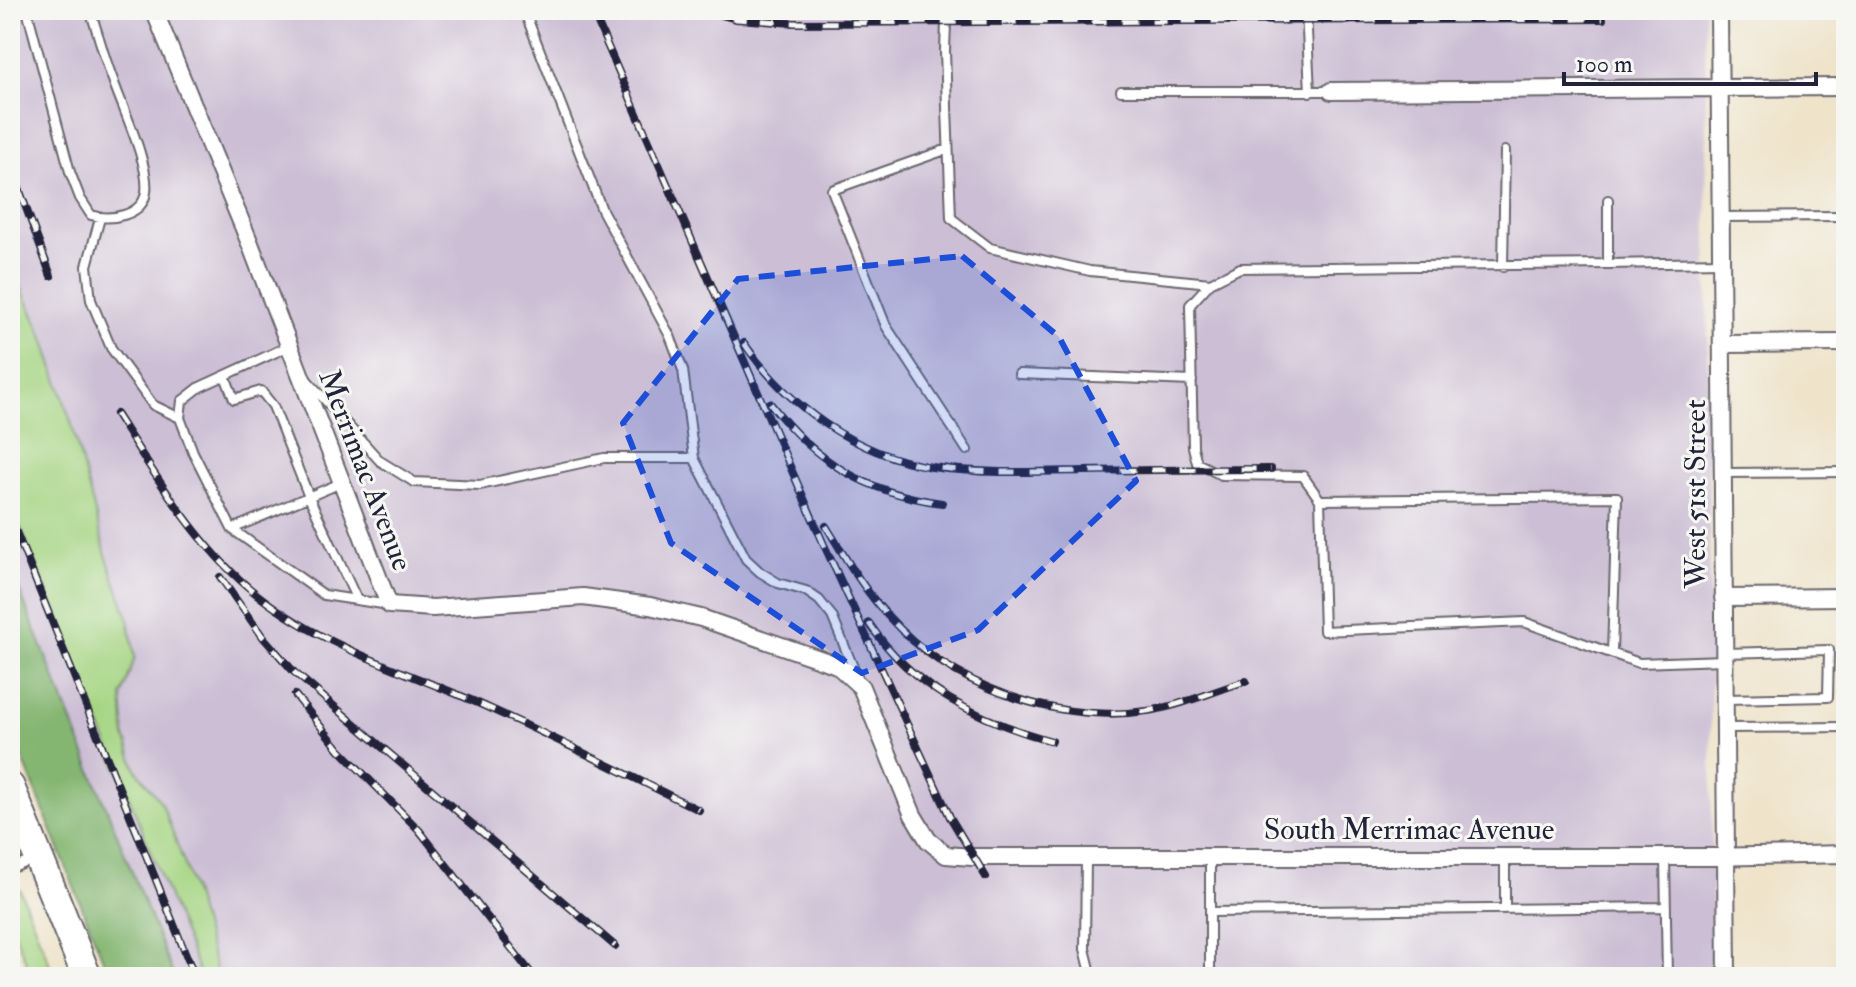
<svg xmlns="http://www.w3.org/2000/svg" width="1856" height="987" font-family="'IM FELL Double Pica',serif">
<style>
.industrial{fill:#ccbed4}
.green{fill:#a6d583;stroke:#647c5f;stroke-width:2}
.forest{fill:#84b671;stroke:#536c56;stroke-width:2}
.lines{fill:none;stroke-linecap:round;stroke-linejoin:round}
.service-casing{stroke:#6a666d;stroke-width:12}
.minor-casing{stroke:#6a666d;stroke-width:20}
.motorway-casing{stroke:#6a666d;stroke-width:32}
.service{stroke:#fff;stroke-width:8}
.minor{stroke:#fff;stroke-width:16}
.motorway{stroke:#fff;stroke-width:28}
.rail-casing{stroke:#22223b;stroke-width:8}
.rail{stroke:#f6f6f2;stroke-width:5;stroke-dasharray:15;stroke-linecap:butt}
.marked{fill:#1d4ed8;fill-opacity:0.2;stroke:#1d4ed8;stroke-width:6;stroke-dasharray:16 10;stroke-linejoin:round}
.labels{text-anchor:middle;stroke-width:6;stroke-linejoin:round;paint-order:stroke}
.street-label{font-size:30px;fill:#22223b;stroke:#f6f6f2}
</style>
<rect width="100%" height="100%" fill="#f6f6f2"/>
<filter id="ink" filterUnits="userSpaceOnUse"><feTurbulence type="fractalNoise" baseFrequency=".0125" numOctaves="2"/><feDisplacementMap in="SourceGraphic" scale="16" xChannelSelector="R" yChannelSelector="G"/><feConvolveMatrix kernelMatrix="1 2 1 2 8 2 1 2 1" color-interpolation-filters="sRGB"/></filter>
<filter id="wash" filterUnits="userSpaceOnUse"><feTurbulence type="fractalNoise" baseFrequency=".006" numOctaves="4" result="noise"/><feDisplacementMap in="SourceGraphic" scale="32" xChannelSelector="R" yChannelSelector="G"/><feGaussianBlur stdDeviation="1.8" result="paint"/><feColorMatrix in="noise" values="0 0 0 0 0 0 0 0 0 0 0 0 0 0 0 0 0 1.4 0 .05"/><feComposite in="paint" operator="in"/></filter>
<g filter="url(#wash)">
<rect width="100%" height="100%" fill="#efe3c9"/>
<path class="industrial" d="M10,10h1695l8,967h-1495l-32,-108 -24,-65 -26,-35 -11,-33 -3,-40 13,-39 -7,-39 -22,-63 -33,-126 -29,-91 -34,-75z
M10,500l191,477h-27l-164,-410z"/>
<path class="green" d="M10,263l34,75 29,91 33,126 22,63 7,39 -13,39 3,40 11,33 26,35 24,64 32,109h-17l-191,-477z
M10,882l10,8 35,87h-23l-22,-55z"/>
<path class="forest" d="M10,568v-1l164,410h-64l-100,-250z"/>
</g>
<g filter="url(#ink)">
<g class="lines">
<g class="service-casing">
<path id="service" d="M27,10l43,162 10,26 11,17c19,6 52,1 55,-23 4,-27 -24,-85 -33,-112 -9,-23 -15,-47 -23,-70
M524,10l78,200 68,126 13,34 11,88 52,101 14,13 18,11 28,8 13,9 13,16 26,63
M942,10l4,12 -1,29 6,167 39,30 100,23 120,12
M1306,10l4,82
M1121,91h210
M948,149l-116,41 54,136 81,124
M1608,200v64l113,-2
M1721,217l125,-1
M100,218l-13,48 4,34 20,48 42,57 27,13
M1503,267l2,-116
M289,346l-89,41 -18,14 -2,17 13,34 39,77 109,-46
M1019,374l173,7
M225,376l9,23 27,-8 12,15 36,91 48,103
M307,380l73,81 34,21 66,3 124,-27h90
M1723,473l123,-1
M1320,500l-17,-24 -82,-1 -24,-12 -4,-16 -3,-142 20,-22 30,-15 368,-4
M232,529l92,66 65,10
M1612,653l5,-156 -297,3 4,131 200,-9 115,41 85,-3
M1725,653l104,-3 -1,47 -103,2
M1725,728l121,-1
M1086,857l-1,92 7,28
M1665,857l2,120
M10,869l25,-10
M1505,909v-52
M1210,912l456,-5
M1210,977v-120"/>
</g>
<g class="minor-casing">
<path id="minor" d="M154,10l95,231 140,364 44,3 150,-11 67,9 51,12 136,47 24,22 52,128 15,25 18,15 26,2h737l137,-3
M1719,10l8,967
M1331,91l515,-4
M1722,344l124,-1
M1723,598l123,-1"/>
</g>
<g class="motorway-casing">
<path id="motorway" d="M10,787l77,190"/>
</g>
<use href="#service" class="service"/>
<use href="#minor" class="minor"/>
<use href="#motorway" class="motorway"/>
<g class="rail-casing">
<path id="rail" d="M592,10l233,537 125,270 36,60
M703,10l33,9 58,4 809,-4
M10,164l41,112
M744,343c42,62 112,112 188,124 49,7 101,5 151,4 63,-1 126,-2 188,-2
M770,403c46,60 97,90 172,100
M116,414c38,59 79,128 132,173 68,58 152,82 232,117 74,33 146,70 219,106
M10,517l185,460
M826,526c19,31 37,63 62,90 62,70 166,108 259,95 34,-5 67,-20 99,-30
M220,577l43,60 31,35 321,274
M869,623c43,65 110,98 183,118
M295,695l45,55 79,80 115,147"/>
</g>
<use href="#rail" class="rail"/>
</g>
</g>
<path class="marked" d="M962,256l97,81 77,144 -158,149 -116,43 -191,-130 -48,-120 115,-144z"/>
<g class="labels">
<g class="street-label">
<text transform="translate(366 470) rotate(69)" y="10">Merrimac Avenue</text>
<text transform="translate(1695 494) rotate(-90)" y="10">West 51st Street</text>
<text x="1409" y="839">South Merrimac Avenue</text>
</g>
</g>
<rect width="1856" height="987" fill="none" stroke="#f6f6f2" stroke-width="40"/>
<path d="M1564 72v12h252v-12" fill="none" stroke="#22223b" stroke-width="4"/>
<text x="1576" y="72" font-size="24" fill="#22223b" stroke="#f6f6f2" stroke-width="6" paint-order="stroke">100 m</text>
</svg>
